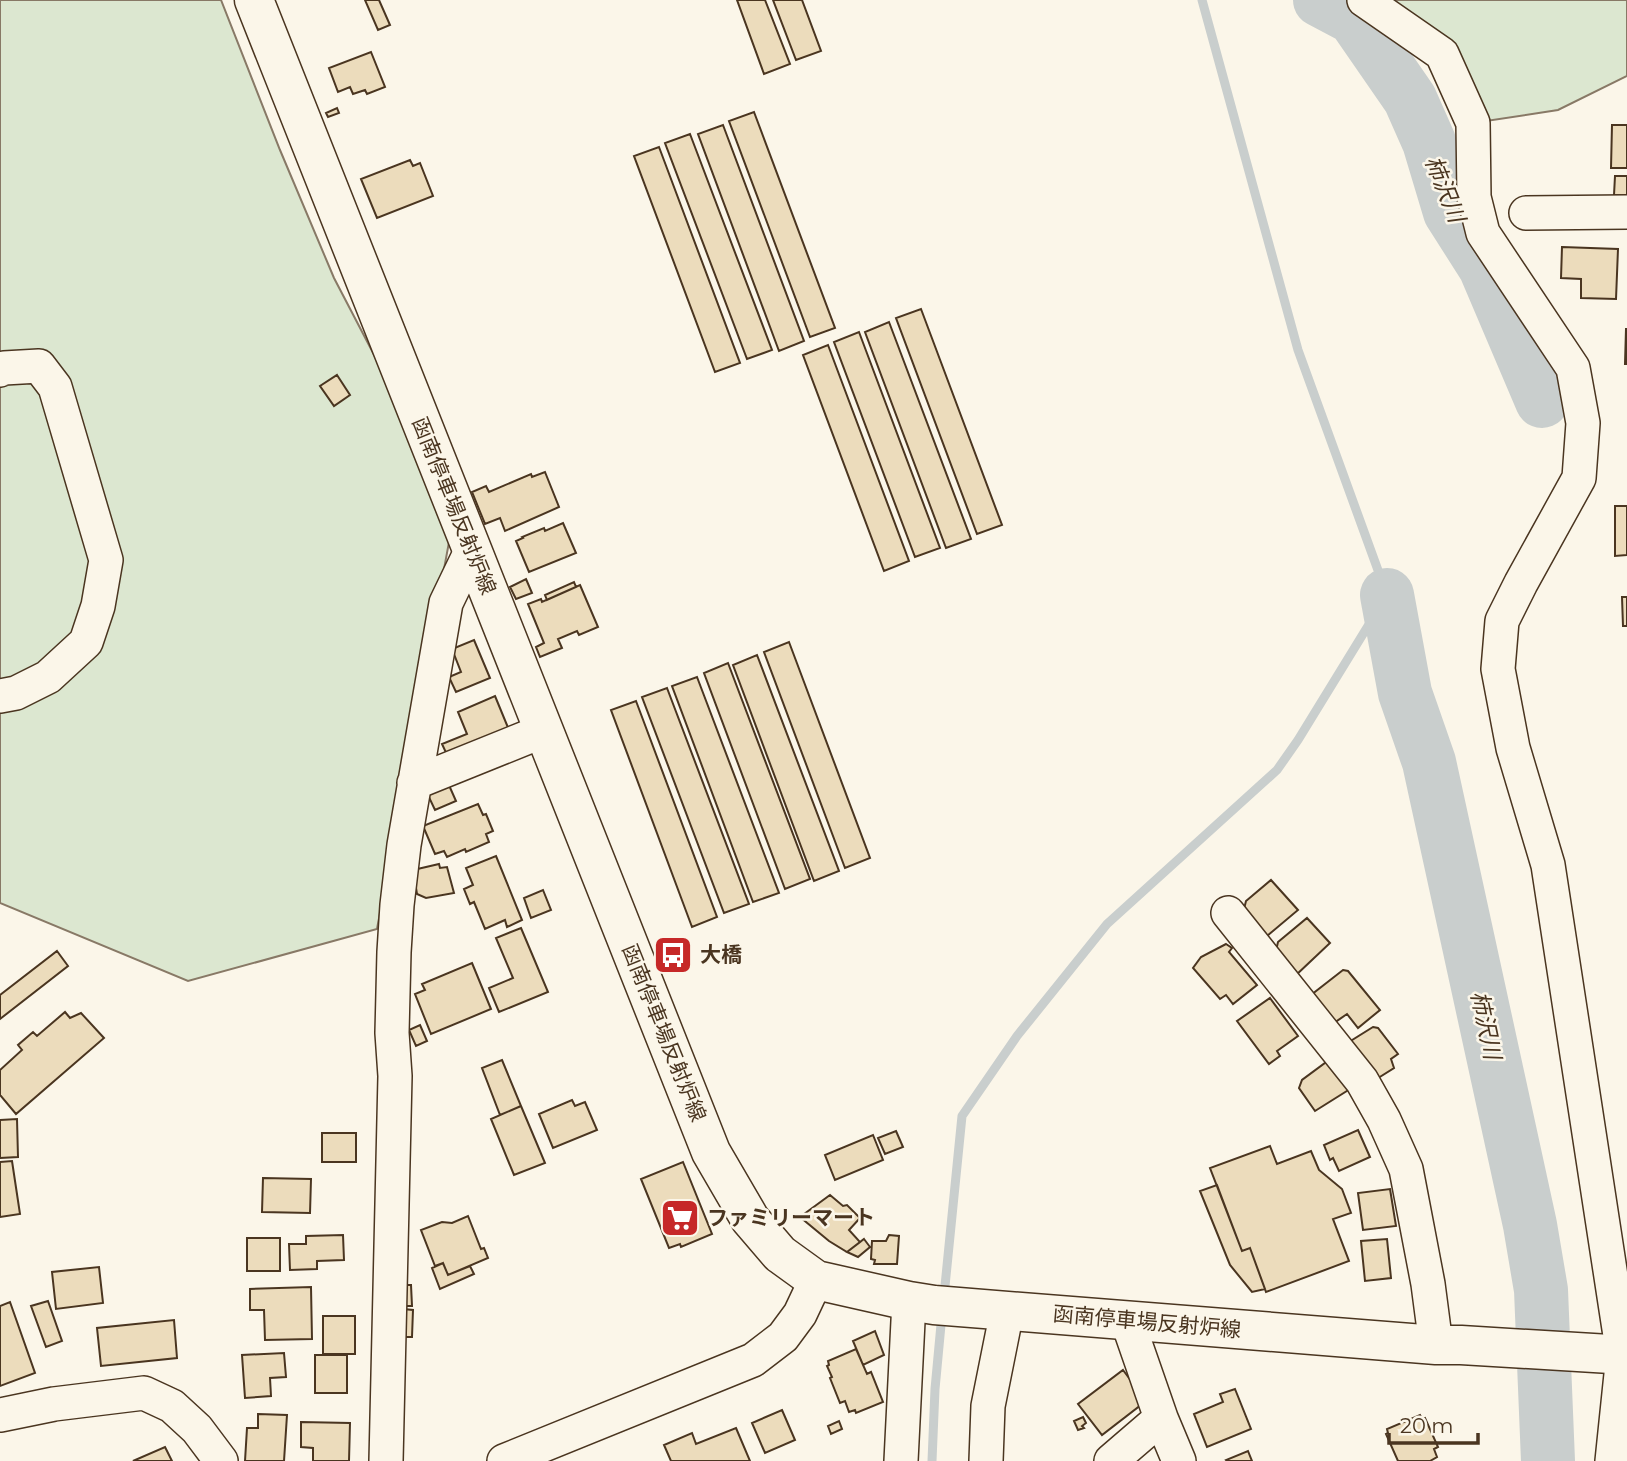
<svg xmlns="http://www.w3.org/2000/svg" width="1627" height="1461" font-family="Montserrat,'Noto Sans JP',sans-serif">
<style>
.green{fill:#dce7d0;stroke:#887966;stroke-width:2}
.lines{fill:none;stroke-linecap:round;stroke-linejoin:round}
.stream{stroke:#c9cecd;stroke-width:9}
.river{stroke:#c9cecd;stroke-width:54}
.building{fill:#ecdcbc;stroke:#4a3520;stroke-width:2}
.minor-casing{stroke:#4a3520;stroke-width:36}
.major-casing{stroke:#4a3520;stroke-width:41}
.minor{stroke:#fbf6e9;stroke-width:33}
.major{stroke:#fbf6e9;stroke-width:38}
.labels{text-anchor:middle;stroke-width:5;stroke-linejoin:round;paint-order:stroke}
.street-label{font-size:21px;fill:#4a3520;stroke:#fbf6e9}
.poi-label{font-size:21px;font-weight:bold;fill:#4a3520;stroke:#fbf6e9;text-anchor:start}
.water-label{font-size:23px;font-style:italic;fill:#4a3520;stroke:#fbf6e9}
</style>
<rect width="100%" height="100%" fill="#fbf6e9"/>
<path class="green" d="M0,0h221l59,150 54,128 121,232 -78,419 -189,52 -188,-78z
M1395,0h232v76l-69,34 -85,13z"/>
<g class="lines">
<path class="stream" d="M944,1296l18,-180 55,-80 90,-112 170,-154 21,-30 89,-145 -89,-245 -96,-350
M932,1461l3,-72 7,-75"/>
<path class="river" d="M1320,0l34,18 56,81 19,43 21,70 35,55 57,134
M1387,595l18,98 24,69 101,463 11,65 7,171"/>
</g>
<path class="building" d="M365,0h14l11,25 -12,5z
M737,0h28l25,64 -26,10z
M773,0h29l19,51 -25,9z
M371,52l14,35 -18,7 -2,-4 -12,4 -3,-7 -12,5 -9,-24z
M337,108l2,5 -11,4 -2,-4z
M754,112l81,216 -25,9 -81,-216z
M723,125l81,216 -25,10 -81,-217z
M1612,125h15v43h-16z
M690,134l82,216 -25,9 -82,-216z
M659,147l81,216 -25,9 -81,-216z
M410,160l3,6 7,-3 13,33 -56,22 -16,-39z
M1615,176h12v20l-13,-1z
M1562,247l56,2 -2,50 -35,-1v-19l-20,-1z
M921,309l81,216 -25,9 -81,-216z
M889,322l82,217 -25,9 -81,-216z
M1626,329h1v35h-2z
M859,332l81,216 -25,9 -81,-215z
M828,345l81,216 -25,10 -81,-216z
M337,375l13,20 -16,11 -14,-20z
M545,472l14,35 -54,24 -5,-13 -15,6 -13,-32 14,-6 3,6 42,-18 1,3z
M1615,506h12v49l-12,1z
M563,523l13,30 -47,19 -13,-31 7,-3 -1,-1 22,-9 1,3z
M526,579l6,14 -16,6 -6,-12z
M574,582l2,5 -29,13 -2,-5z
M580,585l18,42 -19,8 -2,-4 -19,8 4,9 -22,9 -4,-10 8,-4 -16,-39 13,-5 1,3z
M1622,597h5v29h-4z
M474,640l16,38 -34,14 -7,-15 12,-5 -9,-23z
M789,642l81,216 -25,10 -81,-216z
M757,655l82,216 -25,10 -81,-216z
M728,663l82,216 -25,10 -81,-216z
M697,677l82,216 -26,9 -81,-216z
M667,688l82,216 -25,9 -82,-216z
M495,696l14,34 -61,27 -6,-13 25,-10 -9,-22z
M636,701l81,216 -25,10 -81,-217z
M448,783l8,18 -21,9 -8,-17z
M478,804l5,11 3,-1 7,17 -7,3 3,8 -23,10 -1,-3 -18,8 -3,-6 -9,3 -12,-28z
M496,856l26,64 -15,7 -2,-7 -20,9 -11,-27 -4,2 -6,-15 9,-4 -7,-17z
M439,864l1,4 7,-1 7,26 -28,5 -9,-4 -4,-24z
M1271,880l27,30 -31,26 -23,-27 2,-8z
M543,890l8,20 -20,8 -7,-20z
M1307,918l23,25 -35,33 -20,-21 3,-13z
M521,928l27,64 -49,20 -10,-24 24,-10 -17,-40z
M1226,944l6,4 -3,4 28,33 -24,19 -7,-9 -6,4 -27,-31 8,-11z
M57,951l11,15 -68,53v-24z
M472,963l19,46 -60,25 -16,-40 10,-4 -3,-6z
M1343,970l5,1 32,39 -22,18 -11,-14 -16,11 -20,-30z
M1270,998l28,38 -21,15 3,5 -11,8 -32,-43z
M65,1012l5,6 11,-5 23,25 -88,76 -16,-19v-25l22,-20 -4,-5 15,-13 4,4z
M420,1025l7,16 -11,5 -7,-16z
M1373,1027l5,1 20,26 -7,5 3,9 -19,12 -26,-38z
M502,1060l19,46 -21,9 -18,-47z
M1329,1060l21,29 -35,22 -16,-23 3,-8z
M572,1100l3,6 10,-4 12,28 -44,18 -14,-34z
M521,1106l24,57 -31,12 -23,-56z
M17,1119l1,38 -18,1v-38z
M1358,1130l12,27 -31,14 -6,-13 -3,2 -6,-15z
M896,1131l7,16 -18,7 -7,-16z
M322,1133h34v29h-34z
M873,1135l10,25 -48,20 -10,-25z
M1270,1146l7,18 34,-13 8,19 23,19 9,24 -18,6 16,42 -83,31 -16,-44 -8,3 -32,-83z
M12,1161l8,53 -20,3v-55z
M683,1162l29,72 -31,13 -1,-3 -11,4 -28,-69z
M263,1178l48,1 -1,34 -48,-1z
M1217,1185l25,66 8,-3 15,41 -13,3 -22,-27 -30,-74z
M1390,1189l6,37 -33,4 -5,-37z
M830,1195l13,11 4,-1 13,13 -11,12 11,12 -13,10 -18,-11 -29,-24z
M468,1216l13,33 3,-1 4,10 -40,17 -5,-12 -8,3 -14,-36 21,-8 10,1z
M343,1235l1,25 -27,1v8l-27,1 -1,-26h17v-8z
M889,1235l10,1 -2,28h-23l1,-4 -4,-1 1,-18h14z
M247,1238h33v33h-33z
M864,1239l6,8 -12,10 -11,-5z
M1387,1239l4,39 -26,3 -4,-40z
M443,1263l5,12 22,-9 4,8 -34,15 -8,-21z
M99,1267l4,36 -47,6 -4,-37z
M401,1285h10l1,21h-10z
M311,1287l1,52 -47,1 -1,-30h-14v-21z
M48,1301l14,40 -16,6 -15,-41z
M10,1302l25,71 -35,13v-80z
M403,1309l10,1 -1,27h-10z
M323,1316h32v38h-32z
M174,1320l3,38 -76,8 -4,-38z
M875,1331l9,24 -21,10 -10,-24z
M856,1349l11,25 4,-2 12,30 -27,11 -1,-3 -6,2 -4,-11 -5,2 -10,-25 2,-1 -5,-11 2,-1 -1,-4z
M284,1353l2,24 -16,1 1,18 -26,2 -3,-43z
M315,1355h32v38h-32z
M1123,1370l23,31 -44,34 -24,-31z
M1235,1389l16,40 -44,18 -13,-33 29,-12 -3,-8z
M782,1410l13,30 -30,13 -13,-30z
M258,1414l29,1 -3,46h-39l2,-33h11z
M1420,1415l2,4 3,-1 13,29 -4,2 3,8 -7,4h-32l-12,-27 2,-1 -1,-4z
M1083,1417l3,6 -4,3 2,2 -6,2 -4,-9z
M839,1421l3,8 -11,5 -3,-8z
M301,1422l49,1 -1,38h-36v-13l-12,-1z
M736,1428l14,33h-79l-7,-16 28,-12 4,11z
M165,1447l7,14h-39z
M1248,1451l4,10h-25l-1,-1z"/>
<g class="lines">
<g class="minor-casing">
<path id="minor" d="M1364,0l78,54 31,69 1,74 9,36 90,135 10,55 -4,55 -58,105 -19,38 -4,48 15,79 35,117 75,490 -11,106
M1526,213l101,-1
M0,370l4,-2 35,-2 16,21 51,173 -8,46 -12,36 -38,35 -32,16 -16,3
M414,783l129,-52
M1228,913l134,168 22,39 22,49 22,115 8,61
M0,1415l54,-11 90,-11 28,13 25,23 24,32
M1161,1418l18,43
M386,1461l9,-385 -3,-43 2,-81 3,-47 7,-60 42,-242 26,-54
M504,1461l249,-101 30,-23 17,-23 16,-34
M901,1461l8,-160
M986,1461l2,-55 19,-95
M1111,1461l50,-43 -34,-98"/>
</g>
<g class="major-casing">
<path id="major" d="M254,0l457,1152 39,67 30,35 36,26 93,21 25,4 502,40h25l166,10"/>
</g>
<use href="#minor" class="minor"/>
<use href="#major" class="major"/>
</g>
<defs>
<g id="bus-square" transform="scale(2.0125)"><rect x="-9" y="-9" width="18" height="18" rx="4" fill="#c62828" stroke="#fbf6e9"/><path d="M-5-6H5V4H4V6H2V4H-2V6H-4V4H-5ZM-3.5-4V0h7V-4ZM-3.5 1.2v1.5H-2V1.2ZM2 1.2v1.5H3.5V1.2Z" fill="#fff"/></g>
<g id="supermarket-square" transform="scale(2.0125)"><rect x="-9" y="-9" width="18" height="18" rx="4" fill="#c62828" stroke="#fbf6e9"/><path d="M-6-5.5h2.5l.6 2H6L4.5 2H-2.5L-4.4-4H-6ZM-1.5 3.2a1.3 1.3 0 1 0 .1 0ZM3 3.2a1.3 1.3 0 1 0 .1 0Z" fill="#fff"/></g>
</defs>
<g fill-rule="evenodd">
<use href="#bus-square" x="673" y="955"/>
<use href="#supermarket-square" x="680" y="1218"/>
</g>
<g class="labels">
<g class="street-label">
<text transform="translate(454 506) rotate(68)" y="7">函南停車場反射炉線</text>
<text transform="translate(664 1033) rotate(68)" y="7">函南停車場反射炉線</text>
<text transform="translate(1147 1322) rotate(5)" y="7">函南停車場反射炉線</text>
</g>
<g class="poi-label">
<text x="700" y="962">大橋</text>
<text x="707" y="1225">ファミリーマート</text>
</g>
<g class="water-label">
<text transform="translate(1445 189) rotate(68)" y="8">柿沢川</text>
<text transform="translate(1486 1025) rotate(78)" y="8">柿沢川</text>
</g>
</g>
<path d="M1389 1433v10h89v-10" fill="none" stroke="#4a3520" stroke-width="3.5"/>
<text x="1400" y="1433" font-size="21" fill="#4a3520" stroke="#fbf6e9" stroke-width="5" paint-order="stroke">20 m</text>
</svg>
